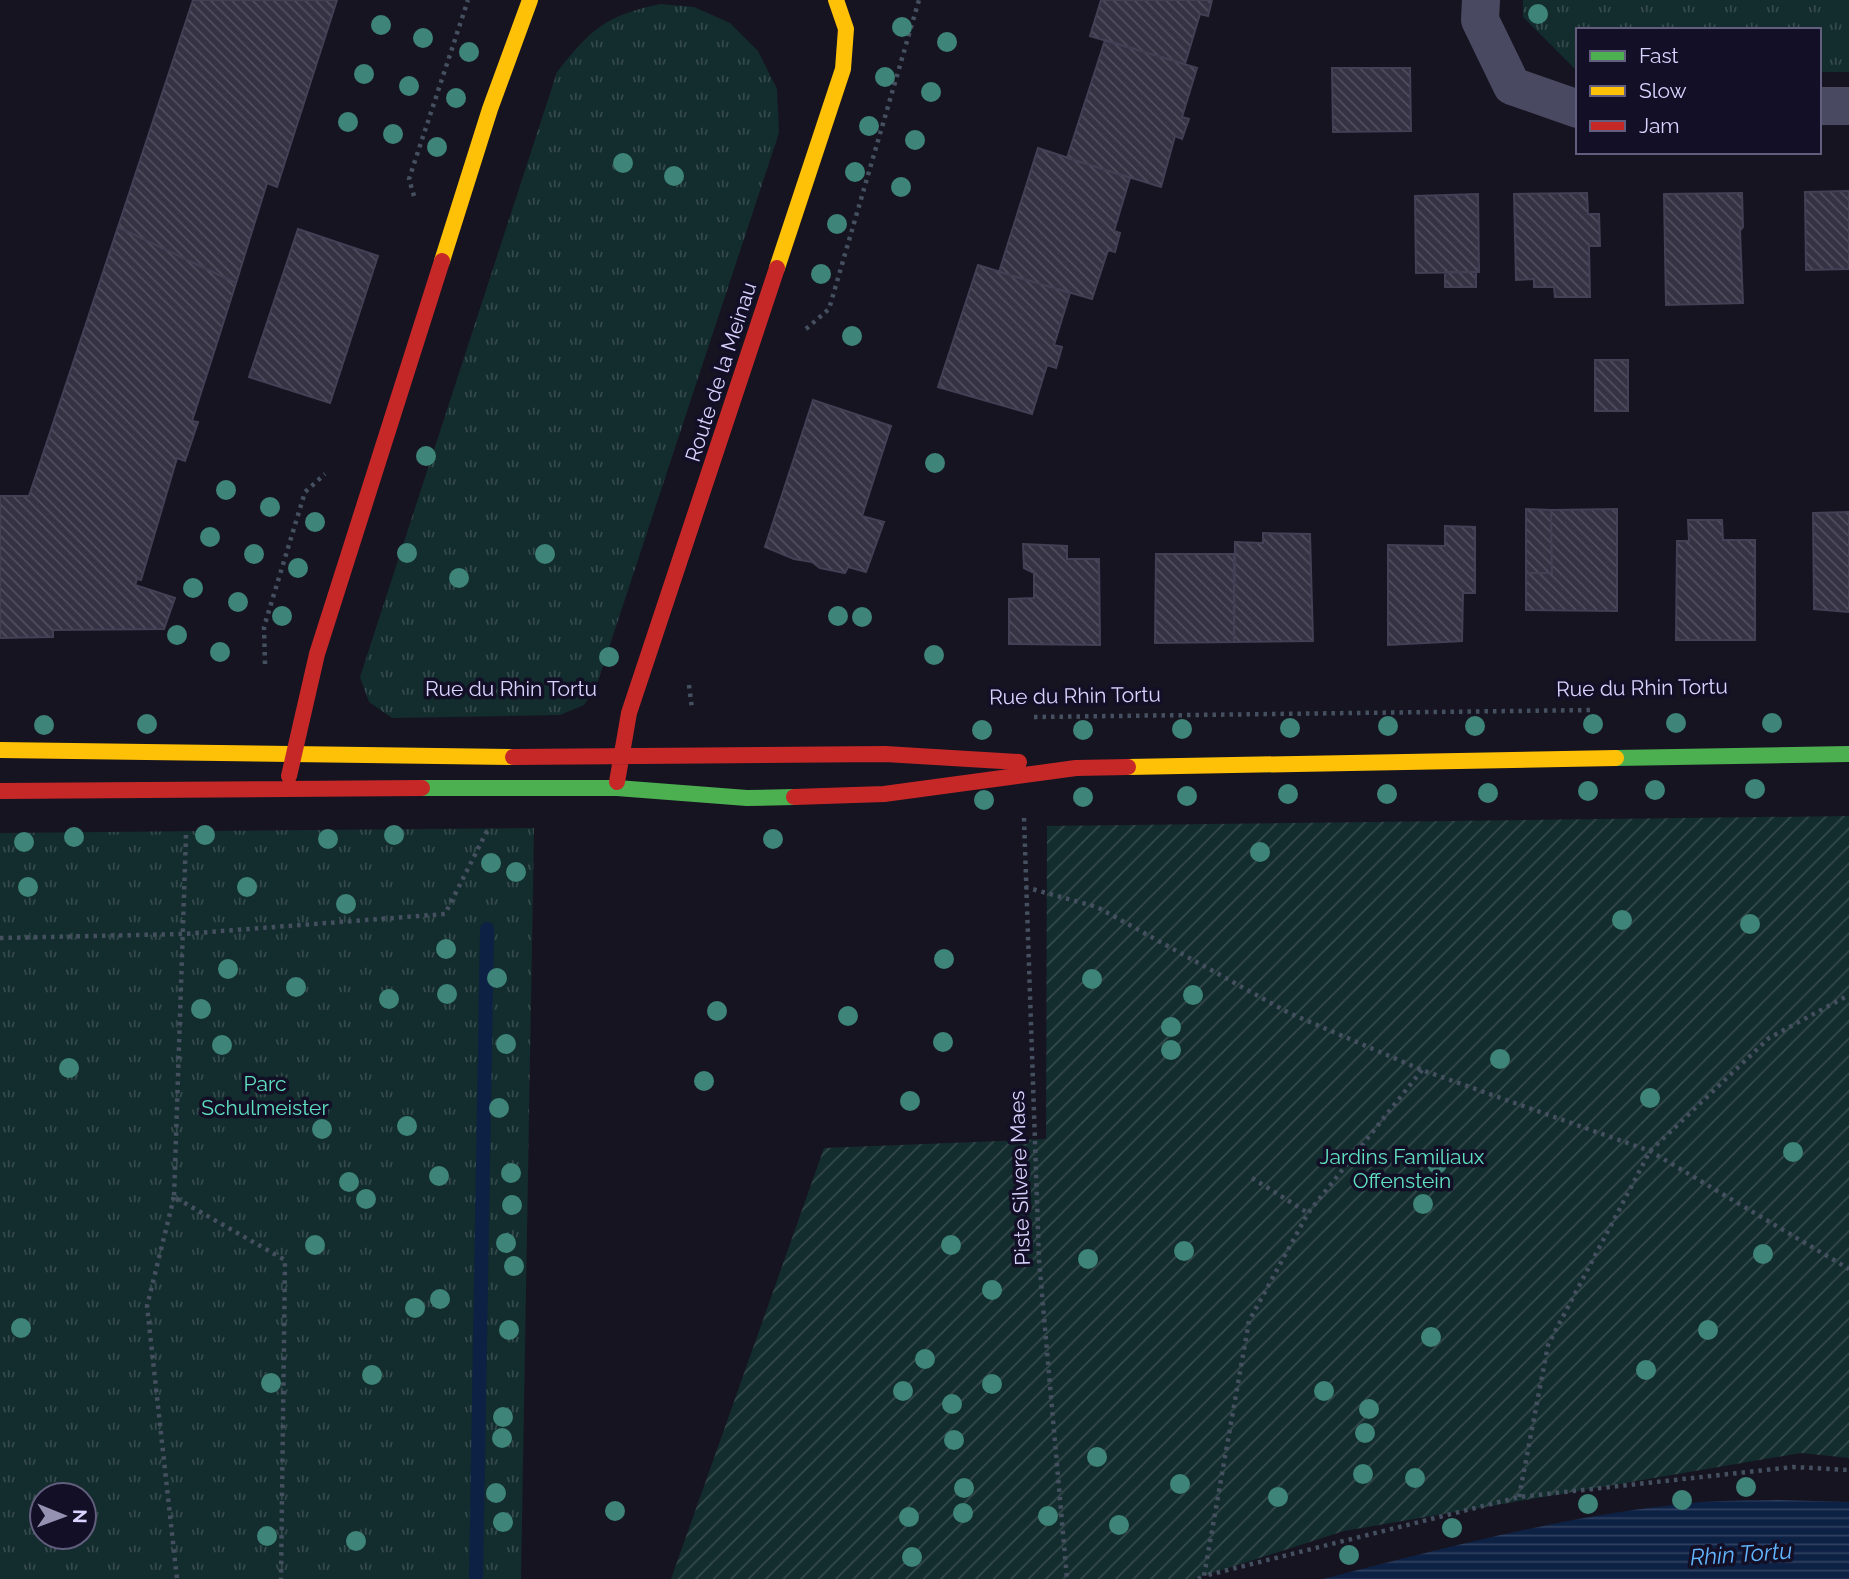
<svg xmlns="http://www.w3.org/2000/svg" width="1849" height="1579" font-family="Raleway,sans-serif">
<style>
.grass{fill:url(#grass-tufts);fill-rule:evenodd}
.garden{fill:url(#garden-furrows)}
.water{fill:url(#water-rules)}
.lines{fill:none;stroke-linecap:round;stroke-linejoin:round}
.stream{stroke:#0d2144;stroke-width:14}
.building{fill:url(#building-back-hatch);stroke:#433f54;stroke-width:2}
.path{stroke:#44505f;stroke-width:4.5;stroke-dasharray:3.5 5;stroke-linecap:butt}
.street{stroke:#4a4962;stroke-width:38}
.fast{stroke:#4caf50;stroke-width:16}
.slow{stroke:#ffc107;stroke-width:16}
.jam{stroke:#c62828;stroke-width:16}
.tree{fill:#3e8478}
.labels{text-anchor:middle;stroke-width:7;stroke-linejoin:round;paint-order:stroke}
.street-label{font-size:21px;fill:#d9d4ff;stroke:#130f26}
.park-label{font-size:21px;fill:#5fe0c0;stroke:#130f26}
.water-label{font-size:23px;font-style:italic;fill:#62b6ff;stroke:#130f26}
</style>
<defs>
<pattern id="grass-tufts" width="24" height="20" patternUnits="userSpaceOnUse" patternTransform="scale(1.75)"><rect width="24" height="20" fill="#132c2d"/><path d="M3 7l-1-3M5 7V3M7 7l1-3M15 17l-1-3M17 17v-4M19 17l1-3" fill="none" stroke="#354a4c"/></pattern>
<pattern id="garden-furrows" width="10" height="10" patternUnits="userSpaceOnUse" patternTransform="scale(1.75)"><rect width="10" height="10" fill="#132c2d"/><path d="M-1 1l2-2M0 10L10 0M9 11l2-2" fill="none" stroke="#354a4c"/></pattern>
<pattern id="water-rules" width="6" height="5" patternUnits="userSpaceOnUse" patternTransform="scale(1.75)"><rect width="6" height="5" fill="#0d2144"/><path d="M0 2.5h6" fill="none" stroke="#304060"/></pattern>
<pattern id="building-back-hatch" width="6" height="6" patternUnits="userSpaceOnUse" patternTransform="scale(1.75)"><rect width="6" height="6" fill="#343243"/><path d="M-1 5l2 2M0 0l6 6M5-1l2 2" fill="none" stroke="#514f5f"/></pattern>
</defs>
<rect width="100%" height="100%" fill="#161421"/>
<path class="grass" d="M1523,0h326v72h-30v-42h-241v42l-55,-55z
M661,4l33,3 36,16 28,28 19,38 2,44 -183,554 -12,18 -24,10 -168,3 -23,-16 -9,-25 197,-605c34,-43 49,-57 104,-68z
M534,828l-13,751h-521v-746zM84,1495v42h-42v-42z"/>
<path class="garden" d="M1849,816v642l-48,-5 -457,78 -150,48h-523l153,-431 222,-9 1,-313z"/>
<path class="water" d="M1777,1500l72,2v77h-526c121,-31 244,-64 368,-76 28,-3 58,-2 86,-3z"/>
<g class="lines">
<path class="stream" d="M476,1579l11,-650"/>
</g>
<path class="building" d="M193,0h144l-60,187 -10,-4 -31,100 -118,-56z
M1101,0h111l-4,16 -8,-2 -15,50 -95,-28z
M1105,40l92,28 -15,49 7,2 -7,20 -7,-3 -14,51 -94,-29z
M1332,68h78l1,63 -78,1z
M1038,148l92,30 -16,53 6,2 -5,19 -7,-2 -16,49 -93,-27z
M1849,191v78l-43,1 -1,-78z
M1587,193l1,21h11l1,32h-11l1,51h-35l-1,-10h-20v-8l-18,1 -2,-86z
M1742,193l1,34 -3,4 3,72 -77,2 -2,-111z
M1478,194l1,78 -63,1 -1,-77z
M118,227l118,56 -44,138 6,1 -13,39 -8,-3 -36,122 -4,-1 -2,6 40,13 -11,31 -111,1v7l-53,1v-142h29z
M298,229l80,27 -48,147 -81,-26z
M978,265l92,28 -16,52 8,2 -6,21 -9,-3 -15,49 -94,-27z
M1445,272h31v15h-31z
M1595,360h33v51h-33z
M813,400l78,26 -29,90 22,6 -18,50 -18,-5 -3,6 -25,-5 -8,-6 -18,-3 -29,-12z
M1526,509l25,1 1,63h-26z
M1617,509v102l-91,-1v-37h26l-1,-63z
M1849,512v100l-35,-3 -1,-96z
M1688,520h34l1,20h32v100h-79l1,-99h12z
M1445,526l30,1v66h-12l-1,48 -74,4v-100l57,1z
M1263,533l47,1 3,107 -79,1 1,-100 28,1z
M1023,544l44,2v13h32l1,86 -91,-1v-45l25,-1v-25l-10,-5z
M1156,554h78v88l-79,1z"/>
<g class="lines">
<path class="path" d="M414,196l-5,-17 59,-179
M806,329l23,-20 90,-309
M265,664l-1,-37 41,-135 20,-18
M689,685l3,24
M1034,717l559,-7
M1024,818l15,442 28,319
M186,835l-12,362 111,63 -4,319
M1025,887l72,20 192,106 133,57 228,81 199,118
M0,938l183,-4 262,-20 42,-83
M1422,1070l-114,143 -59,108 -45,255 315,-79 274,-30 56,3
M1252,1178l56,35
M174,1197l-27,109 30,273
M1519,1497l29,-152 102,-194 119,-113 80,-43
M1198,1579l6,-3"/>
<path class="street" d="M1481,0l-1,20 32,66 66,23
M1819,106h30"/>
<path class="fast" d="M1616,758l233,-4
M422,788h195l130,10 47,-1"/>
<path class="slow" d="M442,261l48,-152 40,-109
M777,268l66,-199 3,-40 -10,-29
M0,750l513,7
M1128,767l488,-9"/>
<path class="jam" d="M513,757l372,-3 134,8
M289,776l28,-122 125,-393
M617,782l12,-69 148,-445
M0,791l422,-3
M794,797l90,-3 192,-26 52,-1"/>
</g>
<g class="tree">
<circle cx="1538" cy="14" r="10"/>
<circle cx="381" cy="25" r="10"/>
<circle cx="902" cy="27" r="10"/>
<circle cx="423" cy="38" r="10"/>
<circle cx="947" cy="42" r="10"/>
<circle cx="469" cy="52" r="10"/>
<circle cx="364" cy="74" r="10"/>
<circle cx="885" cy="77" r="10"/>
<circle cx="409" cy="86" r="10"/>
<circle cx="931" cy="92" r="10"/>
<circle cx="456" cy="98" r="10"/>
<circle cx="348" cy="122" r="10"/>
<circle cx="869" cy="126" r="10"/>
<circle cx="393" cy="134" r="10"/>
<circle cx="915" cy="140" r="10"/>
<circle cx="437" cy="147" r="10"/>
<circle cx="623" cy="163" r="10"/>
<circle cx="855" cy="172" r="10"/>
<circle cx="674" cy="176" r="10"/>
<circle cx="901" cy="187" r="10"/>
<circle cx="837" cy="224" r="10"/>
<circle cx="821" cy="274" r="10"/>
<circle cx="852" cy="336" r="10"/>
<circle cx="426" cy="456" r="10"/>
<circle cx="935" cy="463" r="10"/>
<circle cx="226" cy="490" r="10"/>
<circle cx="270" cy="507" r="10"/>
<circle cx="315" cy="522" r="10"/>
<circle cx="210" cy="537" r="10"/>
<circle cx="407" cy="553" r="10"/>
<circle cx="254" cy="554" r="10"/>
<circle cx="545" cy="554" r="10"/>
<circle cx="298" cy="568" r="10"/>
<circle cx="459" cy="578" r="10"/>
<circle cx="193" cy="588" r="10"/>
<circle cx="238" cy="602" r="10"/>
<circle cx="282" cy="616" r="10"/>
<circle cx="838" cy="616" r="10"/>
<circle cx="862" cy="617" r="10"/>
<circle cx="177" cy="635" r="10"/>
<circle cx="220" cy="652" r="10"/>
<circle cx="934" cy="655" r="10"/>
<circle cx="609" cy="657" r="10"/>
<circle cx="1676" cy="723" r="10"/>
<circle cx="1772" cy="723" r="10"/>
<circle cx="147" cy="724" r="10"/>
<circle cx="1593" cy="724" r="10"/>
<circle cx="44" cy="725" r="10"/>
<circle cx="1388" cy="726" r="10"/>
<circle cx="1475" cy="726" r="10"/>
<circle cx="1290" cy="728" r="10"/>
<circle cx="1182" cy="729" r="10"/>
<circle cx="982" cy="730" r="10"/>
<circle cx="1083" cy="730" r="10"/>
<circle cx="1755" cy="789" r="10"/>
<circle cx="1655" cy="790" r="10"/>
<circle cx="1588" cy="791" r="10"/>
<circle cx="1488" cy="793" r="10"/>
<circle cx="1288" cy="794" r="10"/>
<circle cx="1387" cy="794" r="10"/>
<circle cx="1187" cy="796" r="10"/>
<circle cx="1083" cy="797" r="10"/>
<circle cx="984" cy="800" r="10"/>
<circle cx="205" cy="835" r="10"/>
<circle cx="394" cy="835" r="10"/>
<circle cx="74" cy="837" r="10"/>
<circle cx="328" cy="839" r="10"/>
<circle cx="773" cy="839" r="10"/>
<circle cx="24" cy="842" r="10"/>
<circle cx="1260" cy="852" r="10"/>
<circle cx="491" cy="863" r="10"/>
<circle cx="516" cy="872" r="10"/>
<circle cx="28" cy="887" r="10"/>
<circle cx="247" cy="887" r="10"/>
<circle cx="346" cy="904" r="10"/>
<circle cx="1622" cy="920" r="10"/>
<circle cx="1750" cy="924" r="10"/>
<circle cx="446" cy="949" r="10"/>
<circle cx="944" cy="959" r="10"/>
<circle cx="228" cy="969" r="10"/>
<circle cx="497" cy="978" r="10"/>
<circle cx="1092" cy="979" r="10"/>
<circle cx="296" cy="987" r="10"/>
<circle cx="447" cy="994" r="10"/>
<circle cx="1193" cy="995" r="10"/>
<circle cx="389" cy="999" r="10"/>
<circle cx="201" cy="1009" r="10"/>
<circle cx="717" cy="1011" r="10"/>
<circle cx="848" cy="1016" r="10"/>
<circle cx="1171" cy="1027" r="10"/>
<circle cx="943" cy="1042" r="10"/>
<circle cx="506" cy="1044" r="10"/>
<circle cx="222" cy="1045" r="10"/>
<circle cx="1171" cy="1050" r="10"/>
<circle cx="1500" cy="1059" r="10"/>
<circle cx="69" cy="1068" r="10"/>
<circle cx="704" cy="1081" r="10"/>
<circle cx="1650" cy="1098" r="10"/>
<circle cx="910" cy="1101" r="10"/>
<circle cx="499" cy="1108" r="10"/>
<circle cx="407" cy="1126" r="10"/>
<circle cx="322" cy="1129" r="10"/>
<circle cx="1793" cy="1152" r="10"/>
<circle cx="1437" cy="1164" r="10"/>
<circle cx="511" cy="1173" r="10"/>
<circle cx="439" cy="1176" r="10"/>
<circle cx="349" cy="1182" r="10"/>
<circle cx="366" cy="1199" r="10"/>
<circle cx="1423" cy="1204" r="10"/>
<circle cx="512" cy="1205" r="10"/>
<circle cx="506" cy="1243" r="10"/>
<circle cx="315" cy="1245" r="10"/>
<circle cx="951" cy="1245" r="10"/>
<circle cx="1184" cy="1251" r="10"/>
<circle cx="1763" cy="1254" r="10"/>
<circle cx="1088" cy="1259" r="10"/>
<circle cx="514" cy="1266" r="10"/>
<circle cx="992" cy="1290" r="10"/>
<circle cx="440" cy="1299" r="10"/>
<circle cx="415" cy="1308" r="10"/>
<circle cx="21" cy="1328" r="10"/>
<circle cx="509" cy="1330" r="10"/>
<circle cx="1708" cy="1330" r="10"/>
<circle cx="1431" cy="1337" r="10"/>
<circle cx="925" cy="1359" r="10"/>
<circle cx="1646" cy="1370" r="10"/>
<circle cx="372" cy="1375" r="10"/>
<circle cx="271" cy="1383" r="10"/>
<circle cx="992" cy="1384" r="10"/>
<circle cx="903" cy="1391" r="10"/>
<circle cx="1324" cy="1391" r="10"/>
<circle cx="952" cy="1404" r="10"/>
<circle cx="1369" cy="1409" r="10"/>
<circle cx="503" cy="1417" r="10"/>
<circle cx="1365" cy="1433" r="10"/>
<circle cx="502" cy="1438" r="10"/>
<circle cx="954" cy="1440" r="10"/>
<circle cx="1097" cy="1457" r="10"/>
<circle cx="1363" cy="1474" r="10"/>
<circle cx="1415" cy="1478" r="10"/>
<circle cx="1180" cy="1484" r="10"/>
<circle cx="1746" cy="1487" r="10"/>
<circle cx="964" cy="1488" r="10"/>
<circle cx="496" cy="1493" r="10"/>
<circle cx="1278" cy="1497" r="10"/>
<circle cx="1682" cy="1500" r="10"/>
<circle cx="1588" cy="1504" r="10"/>
<circle cx="615" cy="1511" r="10"/>
<circle cx="963" cy="1513" r="10"/>
<circle cx="1048" cy="1516" r="10"/>
<circle cx="909" cy="1517" r="10"/>
<circle cx="503" cy="1522" r="10"/>
<circle cx="1119" cy="1525" r="10"/>
<circle cx="1452" cy="1528" r="10"/>
<circle cx="267" cy="1536" r="10"/>
<circle cx="356" cy="1541" r="10"/>
<circle cx="1349" cy="1555" r="10"/>
<circle cx="912" cy="1557" r="10"/>
</g>
<g class="labels">
<g class="street-label">
<text transform="translate(721 372) rotate(-72)" y="7">Route de la Meinau</text>
<text transform="translate(1642 688) rotate(-1)" y="7">Rue du Rhin Tortu</text>
<text x="511" y="696">Rue du Rhin Tortu</text>
<text transform="translate(1075 696) rotate(-1)" y="7">Rue du Rhin Tortu</text>
<text transform="translate(1020 1178) rotate(-92)" y="7">Piste Silvere Maes</text>
</g>
<g class="park-label">
<text x="265" y="1091">Parc<tspan x="265" dy="24">Schulmeister</tspan></text>
<text x="1402" y="1164">Jardins Familiaux<tspan x="1402" dy="24">Offenstein</tspan></text>
</g>
<g class="water-label">
<text transform="translate(1741 1554) rotate(-4)" y="8">Rhin Tortu</text>
</g>
</g>
<rect x="1576" y="28" width="245" height="126" fill="#130f26" stroke="#625e7d" stroke-width="2"/>
<rect x="1590" y="51" width="35" height="10" fill="#4caf50" stroke="#625e7d" stroke-width="2"/>
<text x="1639" y="63" font-size="21" fill="#d9d4ff">Fast</text>
<rect x="1590" y="86" width="35" height="10" fill="#ffc107" stroke="#625e7d" stroke-width="2"/>
<text x="1639" y="98" font-size="21" fill="#d9d4ff">Slow</text>
<rect x="1590" y="121" width="35" height="10" fill="#c62828" stroke="#625e7d" stroke-width="2"/>
<text x="1639" y="133" font-size="21" fill="#d9d4ff">Jam</text>
<g transform="translate(63 1516) rotate(91)"><circle r="33" fill="#130f26" stroke="#625e7d" stroke-width="2"/>
<path d="M0-5L12 26L0 18L-12 26Z" fill="#9591b1"/>
<text y="-10" font-size="19" font-weight="bold" text-anchor="middle" fill="#d9d4ff">N</text>
</g>
</svg>
